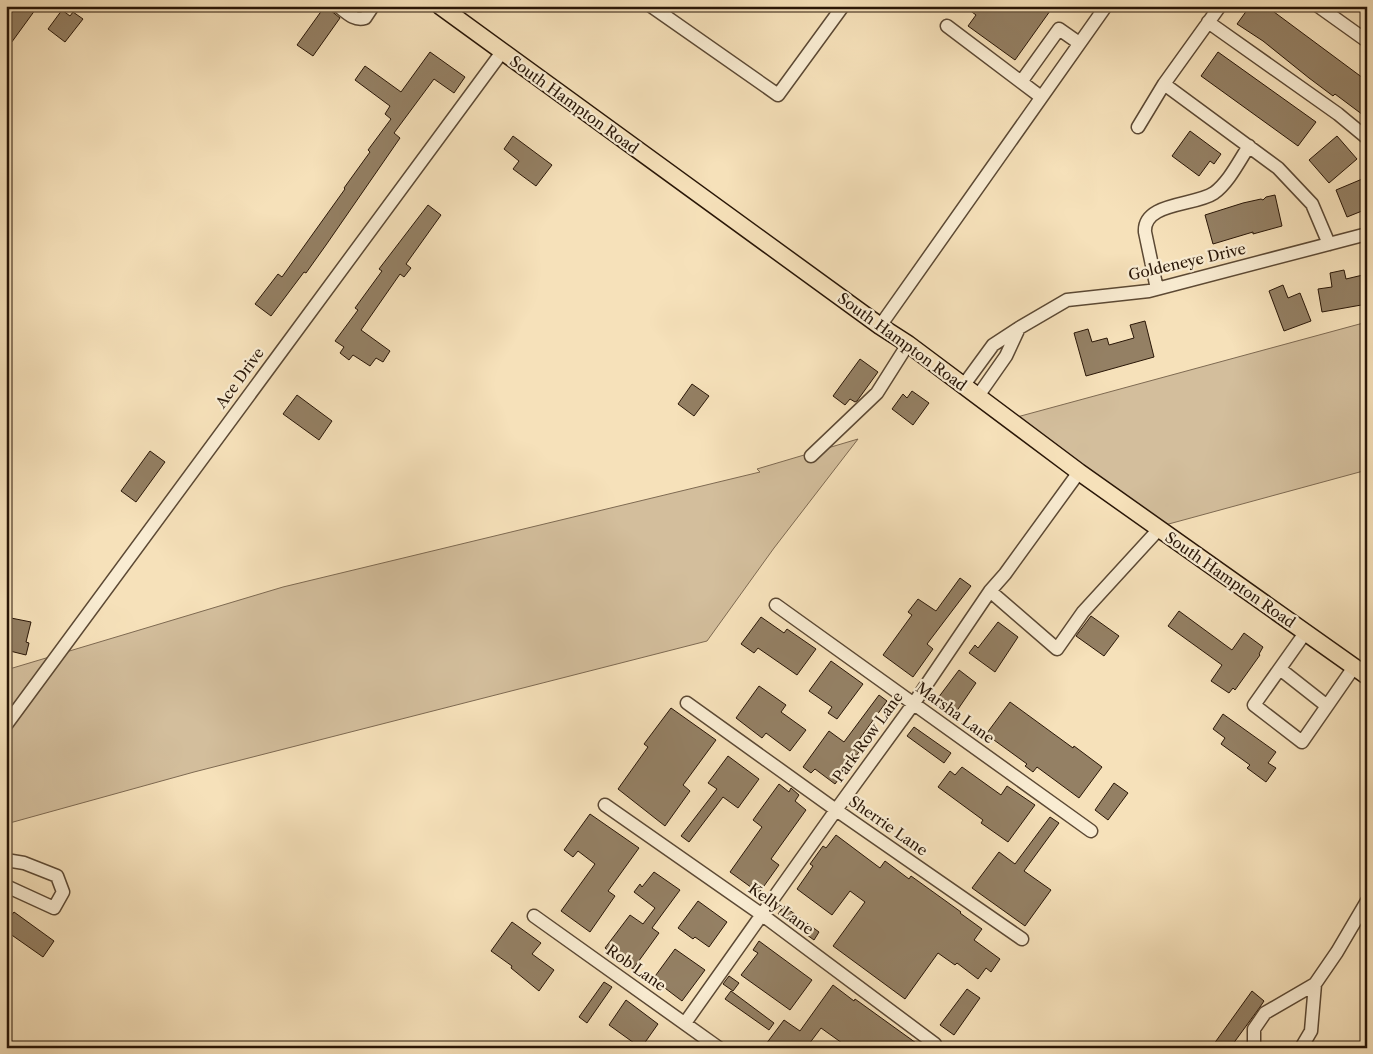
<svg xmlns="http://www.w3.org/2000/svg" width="1373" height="1054" font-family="'Libre Caslon Text',serif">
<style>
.green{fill:#d3be9c;stroke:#7e6a52}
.building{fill:#948064;stroke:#291607}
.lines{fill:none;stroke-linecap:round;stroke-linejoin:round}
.minor-casing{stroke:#5c4934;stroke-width:15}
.major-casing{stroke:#291607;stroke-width:19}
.minor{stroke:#f9ecd2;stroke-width:12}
.major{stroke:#f6e1ba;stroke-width:16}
.labels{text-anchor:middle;stroke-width:4.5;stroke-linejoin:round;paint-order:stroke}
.street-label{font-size:15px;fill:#291607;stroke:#f9ecd2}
</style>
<rect width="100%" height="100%" fill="#f6e1ba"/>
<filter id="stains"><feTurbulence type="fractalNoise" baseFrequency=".004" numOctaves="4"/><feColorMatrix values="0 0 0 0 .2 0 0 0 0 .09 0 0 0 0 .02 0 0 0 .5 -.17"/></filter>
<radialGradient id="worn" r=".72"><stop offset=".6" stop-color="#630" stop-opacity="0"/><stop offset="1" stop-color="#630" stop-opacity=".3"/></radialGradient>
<path class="green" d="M1367,322v148l-202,55 -148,-108z
M858,439l-84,109 -67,93 -513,131 -188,52v-154l277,-83 477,-115 -3,-3z"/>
<path class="building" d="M6,6h32l-32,44z
M325,6l15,12 -27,38 -16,-11z
M964,6h79l7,5 -35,49 -47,-34 8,-11z
M1250,6h16l101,75v37l-32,-24 -2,2 -24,-18 -46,-37 -26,-17z
M62,10l8,6 3,-4 10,7 -18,23 -17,-13z
M430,52l35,25 -11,16 -20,-14 -40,54 6,5 -74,107 -20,28 -2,-1 -33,44 -16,-12 23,-30 4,3 63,-88 -1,-1 26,-36 -2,-2 23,-31 -6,-5 5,-8 -35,-26 10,-14 36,26z
M1218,52l98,70 -18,24 -97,-70z
M1190,131l31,23 -7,10 -4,-3 -11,15 -27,-20z
M513,136l39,29 -16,21 -23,-17 6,-8 -15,-12z
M1337,136l20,23 -28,24 -20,-23z
M1367,177v32l-20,8 -11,-27z
M1275,195l7,31 -29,8v-2l-40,12 -8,-29 38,-12 18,-4 2,1 3,-3z
M428,205l13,10 -35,49 5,4 -7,9 -4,-3 -39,56 29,21 -7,11 -7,-4 -6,8 -17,-11 -4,5 -9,-7 4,-6 -9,-6 23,-31 -3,-2 27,-37 -3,-2z
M1344,270l2,9 21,-5v30l-45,8 -4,-23 14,-2 -2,-14z
M1283,285l5,13 12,-5 11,28 -27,10 -15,-40z
M1145,321l9,36 -68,19 -12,-43 14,-4 4,13 15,-4 2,7 25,-7 -4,-13z
M860,359l18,13 -21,29 -2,1 -5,-3 -5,6 -12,-9z
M692,384l17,12 -15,20 -16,-12z
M912,391l17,12 -16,22 -21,-16 11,-15 4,4z
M297,395l35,26 -13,19 -36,-26z
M150,451l15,11 -29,40 -15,-11z
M960,578l11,8 -44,58 6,5 -20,28 -30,-22 29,-40 -4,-3 10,-13 18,12z
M1179,611l53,39 12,-17 19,14 -4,7 1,1 -25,35 -2,-2 -4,5 -18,-12 11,-16 -54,-39z
M1091,616l28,20 -15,20 -28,-20z
M6,617l25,5 -5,20 3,1 -3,12 -20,-5z
M761,617l23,16 3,-4 29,20 -19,26 -39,-27 -4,5 -13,-9z
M998,622l20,15 -23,35 -26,-19 6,-8 3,3z
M831,661l32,23 -26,35 -9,-6 4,-6 -23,-16z
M959,670l17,13 -22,32 -19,-13z
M759,686l27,19 -5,7 25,18 -16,21 -24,-18 -4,5 -26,-20z
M879,695l8,6 -34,47 6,4 -24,32 -20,-15 -4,4 -8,-6 26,-36 15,11z
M1010,702l63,46 1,-2 28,21 -23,31 -42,-31 -4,5 -8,-6 2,-2 -33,-24 -3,3 -7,-6z
M671,708l45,32 -33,45 7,6 -25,35 -47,-37 30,-42 -4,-3z
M1223,714l53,38 -8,11 8,5 -10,14 -19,-14 3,-3 -29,-21 4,-6 -12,-9z
M914,727l37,26 -7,10 -37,-27z
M728,756l31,23 -21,29 -15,-11 -34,45 -8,-6 36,-47 -9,-6z
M962,767l39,28 6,-9 28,19 -27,37 -27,-19 2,-3 -45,-33 12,-16 5,4z
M1114,783l14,10 -20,27 -13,-10z
M779,784l10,8 2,-4 8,7 -4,6 11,9 -35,49 8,6 -20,28 -29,-21 32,-45 -9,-7z
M590,814l49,34 -31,43 7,5 -25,36 -29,-21 34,-47 -17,-13 -5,6 -9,-7z
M1050,817l9,6 -35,48 27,19 -26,36 -53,-38 27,-36 16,12z
M836,835l44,33 5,-7 24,18 2,-3 50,36 -1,1 22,16 -8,11 26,19 -9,13 -5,-4 -8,11 -21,-16 -2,2 -17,-12 -33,46 -72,-53 32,-44 -15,-11 -18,24 -35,-26 16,-23 -3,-2 13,-18 3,2z
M654,872l26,18 -28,38 7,5 -26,36 -28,-21 25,-33 13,9 12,-16 -21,-16 6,-8 2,3z
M698,901l29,21 -18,25 -14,-10 -2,2 -15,-11z
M784,906l35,26 -5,8 -36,-26z
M14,912l40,29 -11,16 -37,-26v-9z
M512,922l29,21 -9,11 22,16 -15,21 -28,-23 1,-2 -21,-15z
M759,941l53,39 -22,30 -49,-35 17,-22 -5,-3z
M675,949l30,21 -23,31 -29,-22z
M729,976l10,7 -6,8 -10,-7z
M604,982l8,5 -25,36 -8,-6z
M833,985l21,16 1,-2 68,49h-74l-28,-20 -15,20h-43l21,-28 16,11z
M967,989l13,9 -26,37 -14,-10z
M731,991l43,32 -5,7 -44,-31z
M1252,991l12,10 -4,6 -30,41h-19z
M626,1000l32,24 -17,24 -32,-23z"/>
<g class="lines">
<g class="minor-casing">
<path id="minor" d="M338,6c9,7 16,15 27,12l8,-12
M651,6l127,89 65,-89
M1318,6l49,35
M1208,22l130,92 29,24
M947,26l94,71
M1021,82l38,-53 20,14
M1164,84l114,84 34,36 17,40
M1138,127l26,-43 56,-78
M1157,289l-12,-57c-2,-30 50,-26 69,-39 15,-11 25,-32 35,-47
M880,326l226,-320
M963,386l30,-41 26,-17 48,-28 82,-9 218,-57
M978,396l28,-40 13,-28
M811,456l66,-63 31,-49
M990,591l67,58 26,-37 76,-83
M776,605l315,226
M1280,669l47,37 -25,36 -48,-37 51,-72
M687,703l149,107 186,129
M1327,706l27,-39
M6,725l496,-673
M605,805l156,109 174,130
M6,860l18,3 33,13 6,16 -9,16 -48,-22
M534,916l185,132
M685,1023l151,-213 78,-107 76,-112 15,-17 74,-102
M1257,1048l-3,-3v-16l11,-16 50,-29 22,-32 30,-51
M1301,1048l10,-17 4,-47"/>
</g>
<g class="major-casing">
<path id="major" d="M440,6l440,320 28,18 171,128 288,204"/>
</g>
<use href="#minor" class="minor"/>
<use href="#major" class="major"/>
</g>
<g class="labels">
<g class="street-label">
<text transform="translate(574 105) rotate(36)" y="5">South Hampton Road</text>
<text transform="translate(1187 262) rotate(-13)" y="5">Goldeneye Drive</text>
<text transform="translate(902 342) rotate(36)" y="5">South Hampton Road</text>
<text transform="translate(240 378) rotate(-54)" y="5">Ace Drive</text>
<text transform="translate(1230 580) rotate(35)" y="5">South Hampton Road</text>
<text transform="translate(955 713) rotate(36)" y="5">Marsha Lane</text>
<text transform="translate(868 737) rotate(-54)" y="5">Park Row Lane</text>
<text transform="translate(888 826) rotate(35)" y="5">Sherrie Lane</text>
<text transform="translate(781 909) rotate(36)" y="5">Kelly Lane</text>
<text transform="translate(636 968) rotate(35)" y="5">Rob Lane</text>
</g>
</g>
<rect width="1373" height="1054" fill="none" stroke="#f6e1ba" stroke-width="25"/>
<rect x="8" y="8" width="1358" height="1039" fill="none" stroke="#291607" stroke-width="2.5"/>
<rect x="12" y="12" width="1348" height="1029" fill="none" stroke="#291607"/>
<rect width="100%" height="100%" filter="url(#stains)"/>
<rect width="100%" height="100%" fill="url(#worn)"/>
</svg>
